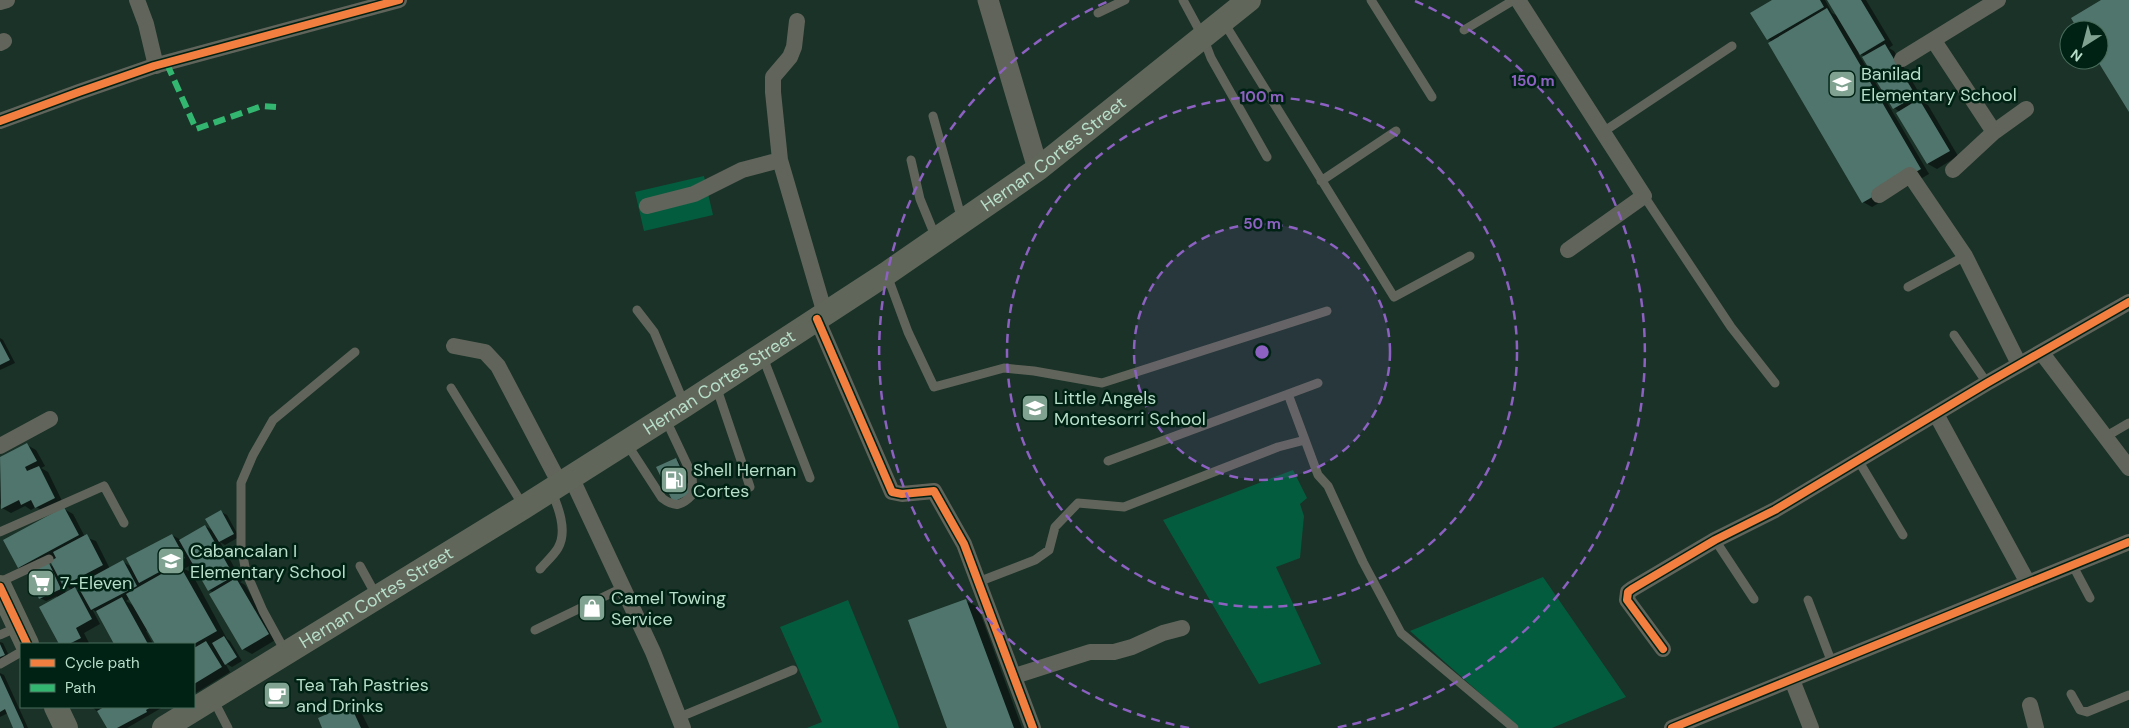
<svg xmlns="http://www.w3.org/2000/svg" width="2129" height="728" font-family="'DM Sans',sans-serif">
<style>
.green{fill:#045c3e}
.shadow{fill:#0007;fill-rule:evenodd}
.building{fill:#50756c}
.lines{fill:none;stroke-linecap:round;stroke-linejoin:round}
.service{stroke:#61645a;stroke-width:9}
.minor{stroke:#61645a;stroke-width:16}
.tertiary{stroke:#61645a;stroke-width:21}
.secondary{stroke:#60665a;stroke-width:24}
.quiet{stroke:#33b770;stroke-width:6;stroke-dasharray:12 6;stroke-linecap:butt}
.cycleway-casing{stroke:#002214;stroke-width:11}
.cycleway{stroke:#f27e40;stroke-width:8}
.ring{fill:none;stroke:#8d61c2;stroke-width:2.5;stroke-dasharray:9 6}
.labels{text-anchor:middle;stroke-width:5;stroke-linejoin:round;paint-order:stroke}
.poi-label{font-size:18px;fill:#b7dec9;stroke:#002214;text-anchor:start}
.street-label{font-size:18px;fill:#b7dec9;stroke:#002214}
.centre{fill:#8d61c2;stroke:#002214;stroke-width:2.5}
.ring-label{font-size:15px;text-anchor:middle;font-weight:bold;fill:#8d61c2;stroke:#002214;stroke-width:5;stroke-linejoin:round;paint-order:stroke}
</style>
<rect width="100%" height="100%" fill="#1a3228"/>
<path class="green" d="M704,176l9,39 -69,16 -9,-39z
M1293,470l14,28 -7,6 4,12 -4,42 -24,9 45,97 -62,20 -96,-164z
M1543,577l83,120 -74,31h-33l-109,-97z
M848,600l49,121 2,7h-92l15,-6 -42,-95z"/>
<path class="shadow" d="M1775,0h50l7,13 6,3 -10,-16h38l27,45 -4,3 5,3 30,50 -2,1 6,3 30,51 -21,13 -9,-5 -30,-51 2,-1 -6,-4 -30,-50 2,-1 -8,-4 71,121 -57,33 -9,-5 -91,-160 -4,-3z
M0,338l3,2 12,23 -15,7z
M27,445l9,5 9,16 -4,2 7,4 15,31 -18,9 -9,-5 -5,3 -6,-4 -14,7 -9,-5 -2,-5v-45z
M676,459l2,1 16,34 -17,9z
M64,509l9,5 12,23 11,4 14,28 13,-7 9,5 40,-32 9,5 24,-14 9,5 7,-19 6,3 12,22 -14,8 -5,-3 22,39 -2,1 5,3 32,54 -25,15 -9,-5 -29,-56 -5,-3 -15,-27 -10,6 7,3 36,67 3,2 12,20 -10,6 -7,-4 5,9 -36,22v-50h-38l-8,-14 -2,1 7,13h-37l-18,-31 -6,-4 8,15 -16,9 5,10 -28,1 -21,-36 18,-10 -1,-2 -11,5 -6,-3 -11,-26 -10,-5zM51,560l4,8 -6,-4zM62,584l11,6 -7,3zM80,586l4,8 -9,-5zM130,598l4,8 -8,-5z
M966,601l12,6 44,121h-73z
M0,642l3,1 7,15 -10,4z
M0,673l4,2 24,53h-13l-7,-15 -8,4z
M350,705l11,7 8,16h-45z
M92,707h71l-36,21h-18l-11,-16z"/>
<path class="building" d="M1772,0h48l4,7 -57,33 -17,-27z
M1827,0h34l24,40 -25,15z
M2101,0h28v112l-32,-52h2v-30h-21l-7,-12z
M1827,8l94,161 -59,34 -94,-160z
M1885,44l31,52 -23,13 -31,-52z
M1919,99l31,52 -23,13 -31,-51z
M0,341l10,19 -10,5z
M27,443l10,18 -12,6 2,4 12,-5 16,32 -20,10 -4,-8 -10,5 -2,-5 -18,9 -1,-52z
M676,458l16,35 -19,9 -17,-35z
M64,507l15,28 -61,33 -15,-28z
M221,510l13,24 -15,8 -14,-23z
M205,525l29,51 -26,15 -29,-51z
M87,534l16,31 -40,21 -13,-25 6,-3 -3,-6z
M172,534l13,24 -46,25 -13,-25z
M123,560l14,26 -46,24 -14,-25z
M49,563l12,26 -22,10 -11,-27z
M179,564l38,67 -23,13h-39l-29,-50z
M236,578l33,56 -27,16 -33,-56z
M75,587l17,32 -16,9 5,10 -12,6h-10l-20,-37z
M122,597l26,47h-34l-18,-33z
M966,599l48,129h-67l-39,-108z
M224,636l13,21 -12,8 -13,-22z
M206,641l16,26 -28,17v-36z
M0,644l5,11 -5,2z
M0,675l23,50 1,3h-11l-8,-19 -5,3z
M350,704l11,24h-39l-4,-10z
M104,707h47l-5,3 1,2 -30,16h-10l-10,-17z"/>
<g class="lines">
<path class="service" d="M1183,0l20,37 8,21 56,99
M1371,0l61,97
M1098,13l27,-13
M1223,21l171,276 76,-41
M1464,30l50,-30
M933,116l29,104
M1603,132l129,-86
M911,160l9,39 16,39
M1321,181l75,-50
M1644,196l87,131 44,56
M887,275l21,57 26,55 70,-19 30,3 68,12 225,-72
M1908,287l57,-31
M637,310l17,22 30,71
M1954,335l33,48
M762,355l48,123
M716,386l34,101
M451,388l73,119
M1288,394l30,81 10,11 35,76 38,71 113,95
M2105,437l24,-14
M627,444l35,54c13,10 20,8 31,-4l-1,-19 -27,-57
M1858,460l45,75
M1108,461l210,-78
M0,532l104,-46 20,37
M1715,540l39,59
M360,566l16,29
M2073,566l17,32
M540,569c6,-7 14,-14 18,-21 10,-17 0,-42 -7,-58
M0,582l49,-23
M978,582l57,-22 14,-10 6,-23 23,-24 46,4 154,-60 27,-7
M1808,600l24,63
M535,630l87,-42
M0,635l18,-8
M286,653l-23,-42 -17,-39 -5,-26v-63l12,-28 20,-35 82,-68
M0,664l21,-12
M2071,694l9,16 7,2 42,-17
M213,699l15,29
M680,717l113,-47"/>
<path class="minor" d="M137,0l9,24 10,42
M1518,0l126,196 -76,54
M0,2l7,-2
M797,21l-3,26 -4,10 -17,20v15l7,68 45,154
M1934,41l60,91
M0,43l4,-2
M1902,59l96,-59
M0,121l79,-29 75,-26 245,-66
M1953,170l41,-38 32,-23
M1879,195l31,-20 55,81 54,108
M647,206l47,-12 48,-24 38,-10
M817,319l75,173 10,2 32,-3 30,53 69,184
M454,346l31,6 13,14 62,118
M2041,352l88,116
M1936,414l92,169
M0,446l50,-27
M571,477l82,175 30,76
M1663,649l-36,-49 1,-8 4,-3 83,-49 60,-30 212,-127 142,-81
M1015,676l75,-24h24l18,-5 31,-14 19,-5
M1792,680l19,48
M2030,705l6,23
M1672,728l457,-186"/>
<path class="tertiary" d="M988,0l50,169"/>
<g class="secondary">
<path d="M0,587l27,57"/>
<path d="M56,707l10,21"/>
<path id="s1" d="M164,728l360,-221 161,-102 201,-131 152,-105 211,-169"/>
</g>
<path class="quiet" d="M167,64l29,65 66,-23 14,1"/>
<g class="cycleway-casing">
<path id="cycleway" d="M0,121l79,-29 75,-26 245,-66
M817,319l75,173 10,2 32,-3 30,53 69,184
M0,587l27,57
M1663,649l-36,-49 1,-8 4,-3 83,-49 60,-30 212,-127 142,-81
M1672,728l457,-186"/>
</g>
<use href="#cycleway" class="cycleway"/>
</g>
<circle cx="1262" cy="352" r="128" fill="#8d61c2" fill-opacity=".12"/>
<g class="ring">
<circle cx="1262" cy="352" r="128"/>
<circle cx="1262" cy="352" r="255"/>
<path d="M1189 728A383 383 0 0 1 1109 1M1415 1A383 383 0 0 1 1335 728"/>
</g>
<defs>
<g id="school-square" transform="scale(1.4375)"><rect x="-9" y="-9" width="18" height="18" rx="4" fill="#80a291" stroke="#002214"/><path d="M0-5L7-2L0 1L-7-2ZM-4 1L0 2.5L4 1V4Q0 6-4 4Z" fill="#fff"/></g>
<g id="fuel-square" transform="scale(1.4375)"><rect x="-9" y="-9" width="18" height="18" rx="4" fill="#80a291" stroke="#002214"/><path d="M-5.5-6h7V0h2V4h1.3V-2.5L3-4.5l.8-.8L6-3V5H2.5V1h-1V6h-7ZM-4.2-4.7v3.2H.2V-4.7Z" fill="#fff"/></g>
<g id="supermarket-square" transform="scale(1.4375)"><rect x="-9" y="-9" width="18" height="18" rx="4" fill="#80a291" stroke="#002214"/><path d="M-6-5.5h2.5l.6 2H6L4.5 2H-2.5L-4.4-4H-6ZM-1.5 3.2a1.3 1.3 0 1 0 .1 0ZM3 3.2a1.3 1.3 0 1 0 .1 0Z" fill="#fff"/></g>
<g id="shop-square" transform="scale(1.4375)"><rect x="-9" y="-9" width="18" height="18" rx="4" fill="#80a291" stroke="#002214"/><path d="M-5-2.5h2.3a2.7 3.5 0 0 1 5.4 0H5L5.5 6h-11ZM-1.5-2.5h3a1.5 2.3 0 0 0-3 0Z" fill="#fff"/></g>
<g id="cafe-square" transform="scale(1.4375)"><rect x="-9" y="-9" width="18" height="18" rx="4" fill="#80a291" stroke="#002214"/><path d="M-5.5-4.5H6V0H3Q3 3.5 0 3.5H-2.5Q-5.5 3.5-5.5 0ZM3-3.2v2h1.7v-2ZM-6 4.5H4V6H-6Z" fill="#fff"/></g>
</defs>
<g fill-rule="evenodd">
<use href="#school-square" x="1842" y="84"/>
<use href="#school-square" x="1035" y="408"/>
<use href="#fuel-square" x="674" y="480"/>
<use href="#school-square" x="171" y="561"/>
<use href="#supermarket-square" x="41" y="583"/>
<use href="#shop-square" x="592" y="608"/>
<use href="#cafe-square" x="277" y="695"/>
</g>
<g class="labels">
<g class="poi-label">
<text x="1861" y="80">Banilad<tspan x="1861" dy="21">Elementary School</tspan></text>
<text x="1054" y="404">Little Angels<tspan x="1054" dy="21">Montesorri School</tspan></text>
<text x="693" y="476">Shell Hernan<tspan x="693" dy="21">Cortes</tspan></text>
<text x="190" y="557">Cabancalan I<tspan x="190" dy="21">Elementary School</tspan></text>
<text x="60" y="589">7-Eleven</text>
<text x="611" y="604">Camel Towing<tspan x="611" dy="21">Service</tspan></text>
<text x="296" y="691">Tea Tah Pastries<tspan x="296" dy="21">and Drinks</tspan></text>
</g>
<g class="street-label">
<text dy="6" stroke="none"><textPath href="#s1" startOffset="1059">Hernan Cortes Street</textPath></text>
<text dy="6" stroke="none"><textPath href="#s1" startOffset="654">Hernan Cortes Street</textPath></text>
<text dy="6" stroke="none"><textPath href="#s1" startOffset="249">Hernan Cortes Street</textPath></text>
</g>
</g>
<circle cx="1262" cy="352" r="8" class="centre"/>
<g class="ring-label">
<text x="1533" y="86">150 m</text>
<text x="1262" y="102">100 m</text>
<text x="1262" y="229">50 m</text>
</g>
<rect x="20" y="643" width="175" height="65" fill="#002214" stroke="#496d5c"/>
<rect x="30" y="659" width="25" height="8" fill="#f27e40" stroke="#496d5c"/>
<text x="65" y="668" font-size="15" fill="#b7dec9">Cycle path</text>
<rect x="30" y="684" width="25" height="8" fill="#33b770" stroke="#496d5c"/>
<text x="65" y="693" font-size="15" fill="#b7dec9">Path</text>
<g transform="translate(2084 45) rotate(216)"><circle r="24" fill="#002214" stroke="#496d5c"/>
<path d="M0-4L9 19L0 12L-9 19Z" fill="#80a291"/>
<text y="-8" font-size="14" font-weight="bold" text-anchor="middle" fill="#b7dec9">N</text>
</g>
</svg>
